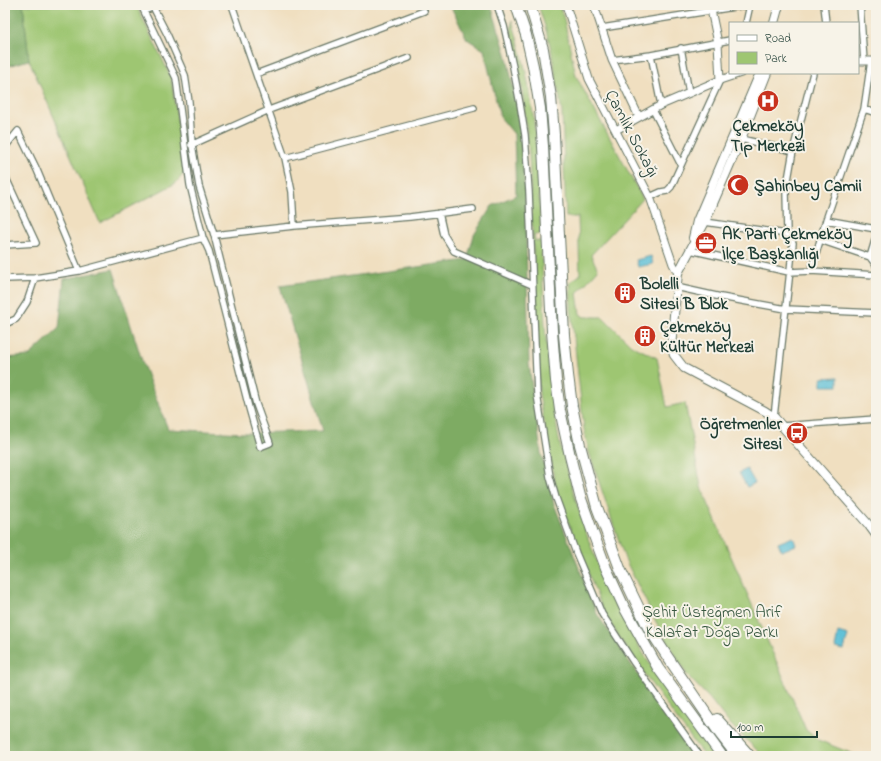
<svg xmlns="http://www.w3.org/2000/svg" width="881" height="761" font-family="'Indie Flower',sans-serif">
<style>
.green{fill:#9ec672;stroke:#5e8253}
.forest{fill:#7eab64;stroke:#4e744c}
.water{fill:#58bed6;stroke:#3c7e85}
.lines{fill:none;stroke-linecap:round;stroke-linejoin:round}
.minor-casing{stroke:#687665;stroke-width:8}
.tertiary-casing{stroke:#687665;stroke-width:9}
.secondary-casing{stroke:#687665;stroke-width:10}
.motorway-casing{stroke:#687665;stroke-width:12}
.minor{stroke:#fff;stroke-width:5.5}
.tertiary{stroke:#fff;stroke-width:7}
.secondary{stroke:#fff;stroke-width:8}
.motorway{stroke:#fff;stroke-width:10}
.labels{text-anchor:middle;stroke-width:4;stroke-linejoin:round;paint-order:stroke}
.poi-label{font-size:17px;font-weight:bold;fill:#1f3d34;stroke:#f7f3e8;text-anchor:start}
.street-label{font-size:17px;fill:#1f3d34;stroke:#f7f3e8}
.park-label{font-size:17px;fill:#385840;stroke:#f7f3e8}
</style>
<rect width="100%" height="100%" fill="#f7f3e8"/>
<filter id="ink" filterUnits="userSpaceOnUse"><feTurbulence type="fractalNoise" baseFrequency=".025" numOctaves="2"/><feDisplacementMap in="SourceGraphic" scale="8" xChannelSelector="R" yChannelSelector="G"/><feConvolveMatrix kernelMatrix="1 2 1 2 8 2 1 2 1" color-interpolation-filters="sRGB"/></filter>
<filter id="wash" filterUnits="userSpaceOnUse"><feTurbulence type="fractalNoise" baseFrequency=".012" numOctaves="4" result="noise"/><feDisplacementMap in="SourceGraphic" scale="16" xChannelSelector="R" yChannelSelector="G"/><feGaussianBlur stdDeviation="0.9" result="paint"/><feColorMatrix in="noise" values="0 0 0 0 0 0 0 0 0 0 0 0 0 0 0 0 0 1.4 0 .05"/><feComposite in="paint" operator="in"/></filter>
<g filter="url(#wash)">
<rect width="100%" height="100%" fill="#f0dfc0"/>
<path class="green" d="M23,5h113l35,72 14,95 -9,11 -76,40 -71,-163z
M538,5h21l5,14 12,57 67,123 -52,56 7,15 -21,23 3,21 4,3h19l28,28 26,13 10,49 18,-4 16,84 105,243 12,10 40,16h-95l-35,-34 -18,-23 -23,-24 -31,-53 -31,-63 -36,-107 -5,-23 -13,-119 -1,-28 10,-7 -2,-58h-12l-4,-105 -11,-63 -7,-26z
M512,20c7,24 14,49 18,74 8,46 8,94 11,140l-7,1 1,6h6l4,86 4,46 4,33 7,39 16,56 9,29 11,30 16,36 19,37 29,48 54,75h-10c-34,-47 -70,-93 -100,-143l-45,-114 -6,-26 -14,-79 -10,-241 -7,-65 -11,-56z"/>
<path class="forest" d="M5,5h18l6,55 -24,7z
M450,5h41l16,52 12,58 6,79 4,170 12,89 13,51 43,110 96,142h-688v-398l24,-2 30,-28 5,-49 49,-10 31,98 24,62 75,4 80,-2 -43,-145 187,-26 7,-25 18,-29 24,-11 -2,-61 -14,-17 -16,-67 -17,-11z"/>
<path class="water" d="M651,256l2,8 -15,3 -2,-7z
M838,377v9h-16v-8z
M747,469l8,14 -8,4 -8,-14z
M793,537l3,8 -14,6 -4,-8z
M838,632l10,3 -4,15 -9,-2z"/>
</g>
<g filter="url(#ink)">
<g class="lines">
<g class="minor-casing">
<path id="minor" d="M141,5l35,73 14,107 13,53 6,13 40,157 11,39 10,-4 -14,-39 -42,-169 -15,-49 -7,-41 -3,-43 -4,-27 -18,-41 -15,-29
M232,5l53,153 7,34 2,34
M497,5l7,21 9,41 7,37 5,31 4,57 8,202 13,83 6,21 20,55 26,61 32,49 66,93
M824,5l2,18
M860,5l4,56
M144,11l15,-6
M746,23l4,-18
M602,28l145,-23
M681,48l8,45
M651,55l10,50
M612,60l39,-5 79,-15
M256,74l168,-63
M864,109l12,4
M653,110l28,55
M741,139l52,12
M191,145l78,-35 140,-52
M5,147l13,-16 19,39 42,101
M285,158l189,-50
M5,176l31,67 -31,2
M650,197l11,-5 6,-1 4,-4 10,-22 39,-85
M439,213l5,22 10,16 78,34
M826,220l50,9
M705,222l82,12
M214,235l80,-9 116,-9 63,-8
M820,240l50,17 6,8
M690,250l99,22 22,-1 65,4
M870,257l6,-20
M811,271l15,-51 38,-111 7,-48
M5,279l30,-1 44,-7 124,-33
M676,287l45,10 65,12 90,4
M5,324l11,-5 11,-17 8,-24
M774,417l19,-174 -6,-9 -1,-43 7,-40 20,-78
M782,426l94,-7"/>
</g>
<g class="tertiary-casing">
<path id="tertiary" d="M566,5l23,74 61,118 23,67 5,9
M594,5l18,55 27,57
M710,5l8,38 2,37
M858,61h18
M616,130l45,-25 59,-25 21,-7"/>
</g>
<g class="secondary-casing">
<path id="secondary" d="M774,23l5,-18
M767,73l-26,66 -36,83 -27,51 -7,74 3,8 10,13 81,43 9,6 94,107 8,11
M693,238l4,-17 63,-148"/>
</g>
<g class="motorway-casing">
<path id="motorway" d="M516,5l10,30 7,31 7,42 3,38 9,185 4,50 4,29 10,46 10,40 13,37 13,35 18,39 34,61 64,88
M530,5l13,44 8,48 3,38 10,200 4,40 4,31 8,39 17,62 24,64 27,56 19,29 53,78 17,22
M717,719l33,37"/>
</g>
<use href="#minor" class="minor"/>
<use href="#tertiary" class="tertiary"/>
<use href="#secondary" class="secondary"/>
<use href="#motorway" class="motorway"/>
</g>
</g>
<defs>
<g id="hospital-disc" transform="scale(1.15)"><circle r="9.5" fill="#c8321e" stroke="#f7f3e8"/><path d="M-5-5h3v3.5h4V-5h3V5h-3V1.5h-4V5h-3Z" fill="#fff"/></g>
<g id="mosque-disc" transform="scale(1.15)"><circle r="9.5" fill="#c8321e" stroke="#f7f3e8"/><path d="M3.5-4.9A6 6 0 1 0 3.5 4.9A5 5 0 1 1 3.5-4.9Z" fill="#fff"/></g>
<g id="office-disc" transform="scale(1.15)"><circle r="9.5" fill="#c8321e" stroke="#f7f3e8"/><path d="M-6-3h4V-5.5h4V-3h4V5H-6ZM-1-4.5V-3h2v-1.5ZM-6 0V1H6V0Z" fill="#fff"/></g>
<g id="building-disc" transform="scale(1.15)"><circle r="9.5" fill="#c8321e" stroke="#f7f3e8"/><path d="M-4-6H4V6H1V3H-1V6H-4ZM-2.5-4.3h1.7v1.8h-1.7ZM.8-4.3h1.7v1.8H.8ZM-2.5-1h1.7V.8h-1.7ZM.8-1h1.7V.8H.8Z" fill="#fff"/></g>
<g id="bus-disc" transform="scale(1.15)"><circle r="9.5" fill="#c8321e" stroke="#f7f3e8"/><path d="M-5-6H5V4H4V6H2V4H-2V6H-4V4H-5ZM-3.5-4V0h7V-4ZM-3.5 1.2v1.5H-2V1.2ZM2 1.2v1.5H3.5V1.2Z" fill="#fff"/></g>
</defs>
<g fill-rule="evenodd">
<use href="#hospital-disc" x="768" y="101"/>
<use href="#mosque-disc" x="738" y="185"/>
<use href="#office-disc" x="706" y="243"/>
<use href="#building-disc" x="625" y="293"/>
<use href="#building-disc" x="645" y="336"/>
<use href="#bus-disc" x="797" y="433"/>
</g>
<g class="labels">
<g class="poi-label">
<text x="768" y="131" text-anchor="middle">Çekmeköy<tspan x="768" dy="20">Tıp Merkezi</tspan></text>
<text x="754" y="191">Şahinbey Camii</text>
<text x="722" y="239">AK Parti Çekmeköy<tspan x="722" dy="20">İlçe Başkanlığı</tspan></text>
<text x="640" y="289">Bolelli<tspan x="640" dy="20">Sitesi B Blok</tspan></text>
<text x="660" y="332">Çekmeköy<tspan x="660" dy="20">Kültür Merkezi</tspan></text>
<text x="782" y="429" text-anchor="end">Öğretmenler<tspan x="782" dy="20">Sitesi</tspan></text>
</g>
<g class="street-label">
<text transform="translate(633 133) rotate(62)" y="6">Çamlık Sokağı</text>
</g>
<g class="park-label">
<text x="712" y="617">Şehit Üsteğmen Arif<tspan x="712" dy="20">Kalafat Doğa Parkı</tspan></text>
</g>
</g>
<rect width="881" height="761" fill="none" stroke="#f7f3e8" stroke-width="20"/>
<rect x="729" y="22" width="130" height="52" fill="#f7f3e8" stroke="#a1aaa0"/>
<rect x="737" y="35" width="20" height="6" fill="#ffffff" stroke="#a1aaa0"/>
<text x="765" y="42" font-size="12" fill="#1f3d34">Road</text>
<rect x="737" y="52" width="20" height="12" fill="#9ec672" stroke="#a1aaa0"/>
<text x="765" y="62" font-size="12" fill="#1f3d34">Park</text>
<path d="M731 731v6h86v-6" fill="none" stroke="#1f3d34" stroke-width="2"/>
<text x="737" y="731" font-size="12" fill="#1f3d34" stroke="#f7f3e8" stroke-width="3" paint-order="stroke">100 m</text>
</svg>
